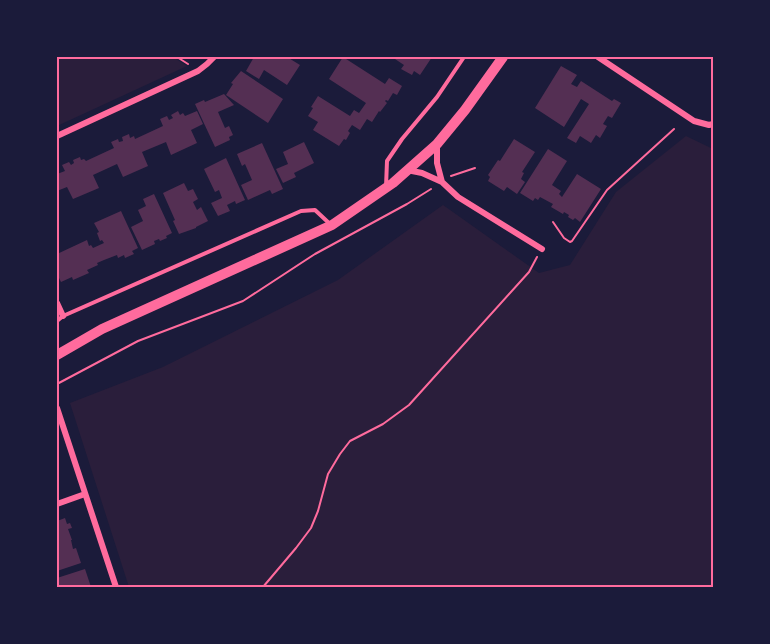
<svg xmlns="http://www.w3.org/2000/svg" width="770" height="644" font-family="Lato,sans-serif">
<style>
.green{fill:#2a1e3b}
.building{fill:#542f53}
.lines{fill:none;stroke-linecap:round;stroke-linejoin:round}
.path{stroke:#ff6b9d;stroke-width:2}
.service{stroke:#ff6b9d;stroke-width:4}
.minor{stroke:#ff6b9d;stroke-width:6}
.tertiary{stroke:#ff6b9d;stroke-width:10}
.neatline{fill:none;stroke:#ff6b9d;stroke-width:2}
</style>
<rect width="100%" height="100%" fill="#1b1b3a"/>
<path class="green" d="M57,57h116l14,9 -130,60z
M686,136l27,13v438h-584l-59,-184 93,-36 175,-87 105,-75 96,68 31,-8 46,-73z"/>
<path class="building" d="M254,57h33l13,8 -13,20 -23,-15 -5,9 -13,-8z
M343,57l42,27 4,-6 13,8 -5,9 -4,-2 -5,8 -2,-1 -1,1 2,2 -7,9 -1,-1 -7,11 -5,-3 -7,11 -8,-5 -4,6 2,2 -4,7 -2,-1 -5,7 -26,-16 5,-8 -10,-6 5,-8 -2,-1 7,-11 32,20 4,-6 5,3 7,-10 -37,-24z
M396,57h36l-12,18 -6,-4 -2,4 -11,-6 3,-4 -9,-6z
M561,66l16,9 -6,9 6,3 4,-6 31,20 2,-2 7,4 -9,15 -4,-2 -5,8 4,2 -7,12 -4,-3 -5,8 -11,-7 -4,7 -9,-5 22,-34 -8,-5 -17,28 -29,-19z
M241,71l42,28 -15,24 -42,-28 7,-11 -2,-1z
M224,94l10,11 -16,7 7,16 4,-2 4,9 -4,2 1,3 -15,7 -20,-43 9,-4 1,2z
M178,111l2,4 3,-2 2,3 12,-5 6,13 -12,6 6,13 -26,12 -5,-13 -24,10 6,14 -25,11 -6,-13 -24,11 6,13 -26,11 -6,-12 -10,4v-17l8,-3 -3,-6 7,-3 2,3 3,-2 -1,-3 7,-3 1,3 3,-1 2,2 28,-13 -3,-6 7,-3 1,3 4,-1 -1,-4 7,-3 1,4 4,-2 1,3 28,-13 -3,-7 7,-3 2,4 4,-2 -2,-3z
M514,139l21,13 -13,20 2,1 -3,6 4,3 -8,12 -10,-7 -3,4 -16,-10 2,-4 -2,-2 10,-15 2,1z
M304,142l10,21 -20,10 2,4 -13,6 -7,-14 12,-5 -5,-12z
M262,143l21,46 -11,5 -2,-4 -22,10 -7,-15 11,-5 -7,-16 -3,2 -5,-12z
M548,149l19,12 -15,24 9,6 -2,3 3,3 15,-23 24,15 -21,33 -5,-4 -2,2 -5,-3 1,-2 -5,-3 -1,2 -12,-7 2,-3 -13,-7 -2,3 -3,-2 -2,3 -13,-8z
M226,158l19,42 -9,4 -1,-3 -8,4 3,6 -12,5 -7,-13 11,-5 -3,-8 -4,2 -11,-23z
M184,183l4,8 5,-2 5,10 -5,3 4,8 4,-3 7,14 -12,6v1l-17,6 -6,-13 2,-1 -12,-27z
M154,194l18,39 -6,3 1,2 -7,3 -1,-2 -5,2 1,3 -13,6 -11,-23 12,-6 -5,-11 8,-4 -3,-7z
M121,211l17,37 -6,3 2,3 -9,4 -1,-3 -6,3 -1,-3 -13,5 -7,3 1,2 -11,5 2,3 -16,7 -1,-3 -11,5 -4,-8v-20l30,-14 2,6 2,-1 2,3 11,-5 -2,-3 -2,1 -3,-8 2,-1 -5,-9z
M65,518l2,6 3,-1 2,5 -4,1 4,11h-1l2,9 3,-1 5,15 -24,8v-22h2l-2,-6v-22z
M85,569l6,18h-34v-9z"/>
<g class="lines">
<path class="path" d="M177,57l11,7
M451,176l24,-8
M553,222l11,16 6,4 2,-1 35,-51 67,-61
M57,384l81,-43 105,-40 72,-47 92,-50 24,-15
M263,587l33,-39 15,-20 7,-17 10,-37 12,-20 10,-13 33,-17 26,-19 120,-133 8,-15"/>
<path class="service" d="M386,187l1,-26 15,-22 35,-42 27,-40
M57,321l6,-5 238,-105 14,-1 15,14"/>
<path class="minor" d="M598,57l96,64 15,4 4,-1
M57,136l141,-65 9,-7 7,-7
M437,145v18l5,19
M407,170l15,3 20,9 16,15 84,52
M57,303l6,13
M57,408l59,179
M57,504l28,-10"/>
<path class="tertiary" d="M57,355l45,-26 230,-104 61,-42 44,-39 28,-34 38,-53"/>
</g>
<rect width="770" height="644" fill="none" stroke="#1b1b3a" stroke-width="117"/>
<rect x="58" y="58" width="654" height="528" class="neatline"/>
</svg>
